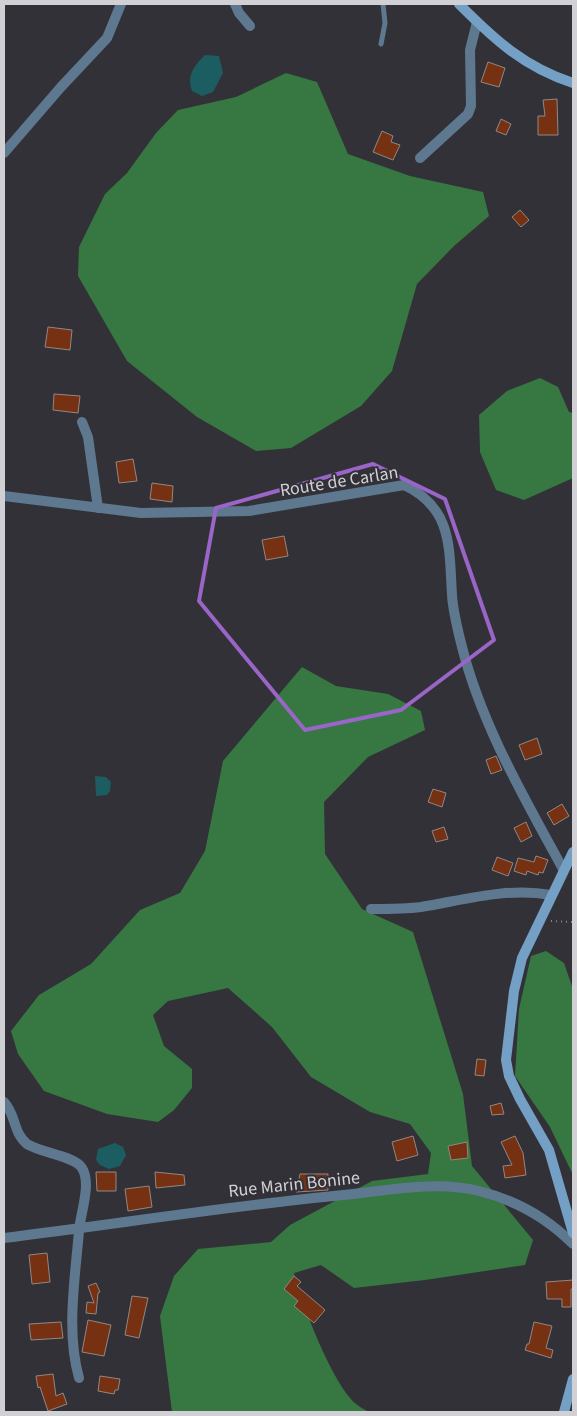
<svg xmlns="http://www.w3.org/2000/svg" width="577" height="1416" font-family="'Source Sans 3',sans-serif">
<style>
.forest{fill:#377742}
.water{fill:#1c5d61}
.building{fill:#763112;stroke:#918884}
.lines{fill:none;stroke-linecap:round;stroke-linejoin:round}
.path{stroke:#87868c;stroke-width:2;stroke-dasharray:1 4;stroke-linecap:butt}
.lane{stroke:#5e7890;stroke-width:5}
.street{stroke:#5e7890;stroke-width:10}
.secondary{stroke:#75a0c5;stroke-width:10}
.marked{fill:none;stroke:#9965c7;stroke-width:4;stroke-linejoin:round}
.labels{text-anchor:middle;stroke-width:4;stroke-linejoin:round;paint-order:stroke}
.street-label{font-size:18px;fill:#d1d0d5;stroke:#323138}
</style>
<rect width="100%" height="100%" fill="#323138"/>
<path class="forest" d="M286,73l31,9 31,72 62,22 73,16 6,24 -35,30 -37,38 -25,87 -31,35 -70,42 -35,3 -59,-34 -70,-56 -49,-85 1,-29 26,-53 22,-21 29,-40 22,-23 58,-13z
M540,378l18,9 11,25 4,1v65l-49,22 -28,-10 -16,-38 -1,-37 28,-24z
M302,667l34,19 52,8 33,17 4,19 -57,27 -44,45 1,52 37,55 51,23 50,162 9,72 61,74 -8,25 -100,15 -71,8 -33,-23 -27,8c7,30 39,112 62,131 4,3 9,6 13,8h-197l-12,-96 14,-40 24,-27 73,-7 19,-17 82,-44 56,-7 3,-21 -21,-29 -40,-12 -59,-35 -39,-50 -44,-39 -60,13 -15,14 11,31 28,23v19l-18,22 -16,12 -51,-8 -63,-23 -26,-37 -7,-23 28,-36 52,-31 49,-54 40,-17 25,-42 18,-90z
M546,951l18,12 9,26v186l-23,-48 -35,-51 4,-67 12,-53z"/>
<path class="water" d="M205,55l14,1 4,17 -10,19 -11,4 -10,-5c-6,-16 3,-26 13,-36z
M95,776l11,1 5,5 -1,9 -3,4 -11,1z
M115,1143l8,4 3,8 -6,11 -11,3 -9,-4 -4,-5 2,-11z"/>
<path class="building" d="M488,62l17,6 -6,19 -18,-5z
M557,99l1,36h-20v-19h7l-2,-16z
M501,119l10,5 -5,11 -10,-4z
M382,131l11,5 -2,6 9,3 -7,15 -20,-8z
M520,210l9,10 -8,7 -9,-10z
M48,327l24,3 -2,20 -25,-3z
M54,394l26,2 -2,17 -25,-3z
M133,459l4,22 -18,2 -3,-21z
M152,483l21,3 -1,16 -22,-3z
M284,536l4,20 -22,4 -4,-20z
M537,738l5,16 -17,6 -6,-15z
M496,756l6,14 -11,4 -5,-14z
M433,789l13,4 -4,14 -14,-5z
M562,804l7,12 -15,9 -7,-12z
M526,822l6,14 -11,6 -7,-14z
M444,827l4,12 -12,3 -4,-11z
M536,856l12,4 -5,13 -4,-1 -1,3 -11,-4 -1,4 -12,-4 4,-13 16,4z
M497,857l16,6 -5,13 -16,-6z
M477,1059l9,1 -2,16 -9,-1z
M501,1103l3,11 -12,1 -2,-9z
M413,1136l5,19 -21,6 -5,-19z
M515,1136l8,17 3,22 -21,3 -2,-12 9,-1 -11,-23z
M467,1142l1,16 -17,2 -3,-14z
M96,1172h20v19h-19z
M155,1172l29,3 1,10 -29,3z
M300,1174h28v16l-32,2z
M149,1186l3,21 -24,4 -3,-22z
M47,1253l3,29 -18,2 -3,-29z
M294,1276l7,6 -4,4 28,24 -11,13 -20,-17 4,-5 -14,-12z
M573,1280v9h-2v18h-9v-8h-15l-1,-17z
M96,1283l4,9 -2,1 -2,21 -10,-1 1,-11 7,1 -6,-17z
M132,1296l16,2 -9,40 -14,-3z
M88,1320l23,5 -7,31 -22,-4z
M61,1322l2,16 -32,2 -2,-16z
M534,1322l18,4 -6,22 7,2 -2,8 -26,-8 2,-6h2z
M53,1374l3,22 7,-3 4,11 -19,7 -8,-24 -2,1 -2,-12z
M100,1376l20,3 -2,11h-3l-1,4 -16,-3z"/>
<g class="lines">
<path class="path" d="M551,921l22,1"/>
<path class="lane" d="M381,44l4,-21 -2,-19"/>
<path class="street" d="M235,4l4,9 11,13
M4,153l57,-66 46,-49 14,-34
M420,158l48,-44 3,-8 -1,-56 7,-28
M82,422l6,15 10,71
M4,496l137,17 108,-2 155,-26c49,23 45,63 48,110 1,17 6,36 10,52 20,79 63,152 101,222
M371,909c16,0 34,0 50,-2 43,-7 86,-20 130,-12
M4,1102c12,12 9,31 23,42 14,9 48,12 55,24 10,16 -2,46 -3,63 -4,48 -13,101 0,147
M4,1238c113,-14 225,-32 339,-43 43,-4 92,-15 136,-4 36,9 68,27 94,53"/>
<path class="secondary" d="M459,4c36,36 65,63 114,79
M573,852l-51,106 -8,33 -8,69 3,16 11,23 29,51 24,83
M564,1412l9,-33"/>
</g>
<path class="marked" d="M373,464l72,35 49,141 -93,70 -96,20 -106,-129 17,-93z"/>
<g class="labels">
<g class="street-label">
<text transform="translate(339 481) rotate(-9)" y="6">Route de Carlan</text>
<text transform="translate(294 1184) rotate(-6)" y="6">Rue Marin Bonine</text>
</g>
</g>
<rect width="577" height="1416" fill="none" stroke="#d1d0d5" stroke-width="10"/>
</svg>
